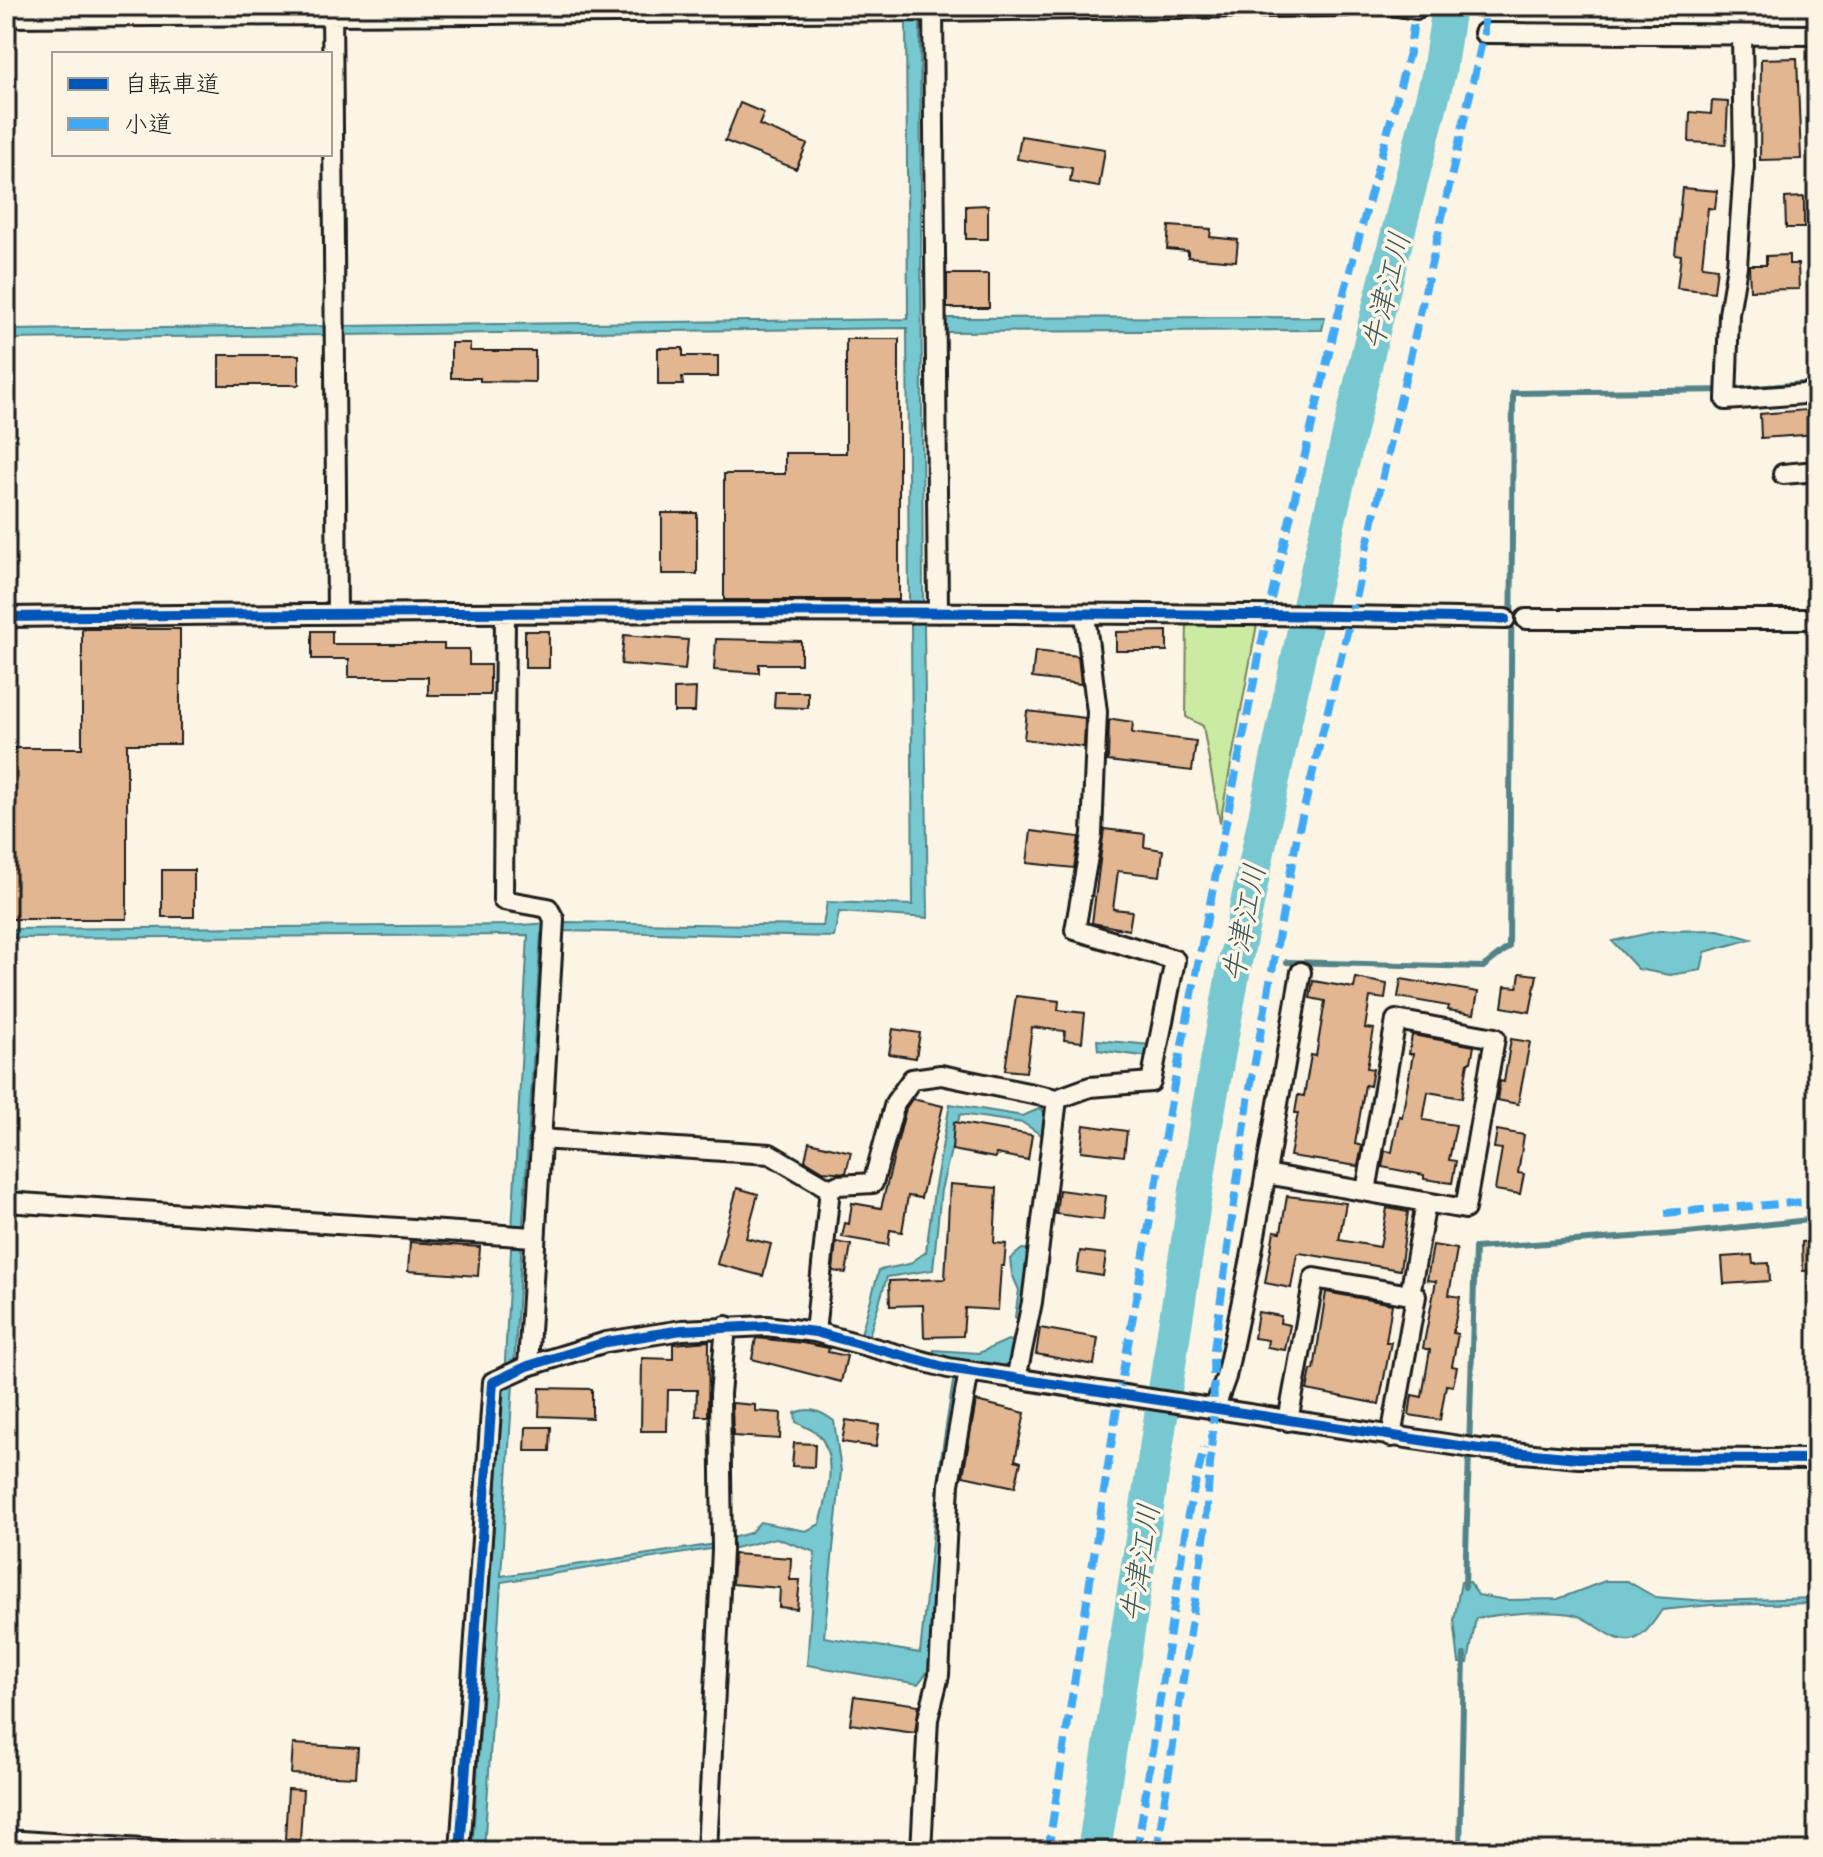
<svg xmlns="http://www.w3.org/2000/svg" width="1823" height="1857" font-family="Mynerve,'Klee One',sans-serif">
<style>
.green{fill:#cbeaa2;stroke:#74835f;stroke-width:2}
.water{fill:#77c8d0;stroke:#538388;stroke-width:2}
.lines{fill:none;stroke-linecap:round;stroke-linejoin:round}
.stream{stroke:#538388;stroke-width:6}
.river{stroke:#77c8d0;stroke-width:34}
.building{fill:#e1b691;stroke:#1c1c1c;stroke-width:2}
.street-casing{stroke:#1c1c1c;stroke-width:24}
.street{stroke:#fcf5e5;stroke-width:18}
.quiet{stroke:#3fa9f5;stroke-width:8;stroke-dasharray:16 8;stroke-linecap:butt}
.cycleway-casing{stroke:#fcf5e5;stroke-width:15}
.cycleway{stroke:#0057b8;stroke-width:10}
.labels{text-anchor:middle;stroke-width:7;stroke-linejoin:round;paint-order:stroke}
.water-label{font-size:30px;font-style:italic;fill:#3c585b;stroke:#fcf5e5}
</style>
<rect width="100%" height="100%" fill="#fcf5e5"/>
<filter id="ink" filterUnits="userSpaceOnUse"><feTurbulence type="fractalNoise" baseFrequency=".0125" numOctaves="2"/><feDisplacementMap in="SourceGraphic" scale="16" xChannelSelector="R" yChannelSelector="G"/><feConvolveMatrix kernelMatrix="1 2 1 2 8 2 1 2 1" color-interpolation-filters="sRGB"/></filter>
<g filter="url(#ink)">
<path class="green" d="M1260,608l-40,215 -17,-97 -17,-9 1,-107z"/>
<path class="water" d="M906,18h14l3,585h-14l-2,-275 -567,7v-9l568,-7z
M1325,317l-3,13 -376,2v-14z
M328,326l-1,9 -321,4v-9z
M911,623h13l4,295 -89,-6 -5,25 -271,-6 -22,3 -40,642 228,-34 2,-4 19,-5 10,-11 46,9 14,-7c7,-25 18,-67 -1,-89 -5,-5 -16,-9 -23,-13l-1,-9c15,-7 27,-1 39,8l7,50 -17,166 96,16 21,-195 15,-95 -24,-8 2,-5 45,3 29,-13 5,1 -2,19 -7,6 -39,-4 -17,95 -20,214 -10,13 -111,-19 8,-113 -39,-14 -41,10 -6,-2 -228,36 -17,269h-12l33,-490 23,-426 -522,3v-9l515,-4 44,-3 258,4 4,-24 86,3z
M1718,930l33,9 -46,13 -4,18 -31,5 -32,-6 -26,-28 47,-10z
M1097,1040l54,5 -1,12 -52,-7z
M950,1104l73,12 18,-8 7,10 -2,20 -23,-15 -63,-9 -19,76 -8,80 -46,7 -18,59 -8,-2 18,-64 30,-6 17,-12 8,-61z
M1022,1249l10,1 -12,71 -5,-4 4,-27 -7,-16 -2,-15z
M1605,1581h22l28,16 52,4 110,-3v5l-106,2 -49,5c-8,11 -17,27 -31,30 -19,3 -37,-20 -56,-25 -24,-6 -74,-1 -99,3l-8,45h-9l-5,-43 7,-38h9l8,13 29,5 51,-1z"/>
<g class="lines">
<path class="stream" d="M1287,962l196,5 26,-20 4,-554 217,-3 87,-7
M1465,1587l10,-339 213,-15 129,-14
M1460,1851l4,-196"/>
<path class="river" d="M1094,1851l113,-733 29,-161 73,-351 66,-283 64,-251 10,-66"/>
</g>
<path class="building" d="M1797,58l4,101 -41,1 1,-101z
M1712,101l16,1 -2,42 -37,-2 1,-30 21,2z
M740,103l24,10 -5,12 48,19 -11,25 -71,-28z
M1021,136l84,13 -6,38 -29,-5 2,-14 -55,-9z
M1682,188l35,3 -2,18 -7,-1 -6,58 15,2 -3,24 -37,-4 4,-33 -6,-1z
M1804,197v31h-18l-1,-30z
M988,205v34h-22v-33z
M1169,226l42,3 -1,8 28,3 -2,21 -48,-4v-6l-21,-2z
M1789,255v9h9l1,25 -49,1 -1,-25h17v-9z
M947,274h42v34h-42z
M846,339h53v261h-175v-126h61v-21h61z
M451,343h19v8h65v31l-55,-1v-3h-29z
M658,348h25v8h35v21h-36l1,8h-25z
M219,355h80v30h-80z
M1817,409v25l-56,4 -1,-24z
M662,513h35v61h-35z
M82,629h98v115h-53v175h-121v-171h76z
M312,631h20v13h112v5h25v16h21v30h-62v-18h-79v-18h-37z
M525,631h24v37h-24z
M1167,631v20h-51v-19z
M624,635l64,5 -3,30 -64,-6z
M716,639l85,2v23h-42v9l-45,-3z
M1035,651l43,5 3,28 -49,-6z
M696,688l-1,24h-21v-23z
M775,692h33v16l-34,-1z
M1027,711l58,7 -1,29 -60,-8z
M1113,719l20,3 -1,11 64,8 -4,30 -84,-10 1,-40z
M1104,829l41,5 -1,13 19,3 -3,26 -42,-5 -5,38 19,2 -3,19 -37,-7z
M1031,831l48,6 -5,31 -47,-5z
M162,870h32v47h-32z
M1520,973l17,2 -7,37 -28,-5 3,-21 13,1z
M1356,978l31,6 -2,15 -15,-2 -5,31 9,1 -7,39 6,1 -3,17 -5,-1 -10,59 7,2 -4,20 -68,-10 8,-43h-3l3,-18 6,1 7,-41 5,1 9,-55 -15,-3 3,-17 41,7z
M1401,979l77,13 -4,22 -27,-4 1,-4 -50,-9z
M1016,996l43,5 -1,9 27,3 -3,29 -18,-2 1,-9 -33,-4 -6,45 -21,-2z
M893,1029l27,4 -4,25 -27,-4z
M1412,1035l62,11 -3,16h-3l-6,36 -34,-6 -5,28 33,5 -7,35 7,1 -4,22 -28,-4v-4l-42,-8 3,-16 7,1 7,-36 3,1 11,-63h-4z
M1511,1039l19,3 -12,62 -21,-4 3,-19 4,1z
M912,1099l31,7 -22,92 -13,-2 -6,36 -12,-2 -2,15 -46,-8 3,-14 4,1 3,-21 29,5 25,-100z
M954,1122l78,13 -4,25 -32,-6 -1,4 -43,-8z
M1084,1125l43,6 -3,25 -43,-5z
M1497,1130l27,5 -6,38 6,1 -4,20 -25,-4 7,-41 -8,-1z
M809,1142l42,10 -5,21 -23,-2 -18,-11z
M950,1184l47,4 -3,55 12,1 -2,22h-3l-3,44 -33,-2 -2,28 -39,1 -1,-32 -33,1 -1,-25 56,-2z
M737,1188l21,6 -12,44 25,6 -8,32 -46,-12z
M1059,1190l47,6 -3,24 -47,-6z
M1287,1196l59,7 -7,37 41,7 7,-39 21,4 -8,58 -100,-17 -3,1 -6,34 -26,-5 9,-52 7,1z
M1817,1241v29l-14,1 -1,-29z
M410,1242l70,5 -2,29 -70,-5z
M836,1242l15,3 -5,28 -13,-2z
M1433,1245l24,4 -8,46 11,2 -7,36 5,1 -6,32 5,1 -4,19 -7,-1 -6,35 -31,-5 3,-20 10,2 8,-47 -7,-2 13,-67 -9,-1z
M1080,1251l26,3 -3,22 -26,-4z
M1752,1255l1,9 16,-1 1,18 -46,3 -2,-27z
M1326,1292l66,12 -6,38h5l-12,62 -72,-14 4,-20h3z
M1258,1312l23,4 -1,7 10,2 -5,25 -18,-3 1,-7 -14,-2z
M1040,1328l58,10 -4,27 -58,-11z
M756,1338l46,5 27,5 -1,4 19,4 -6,26 -89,-23z
M709,1341l-1,75h-12l1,-26h-29l-1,41h-26l1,-73 31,1v-15z
M540,1388l52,1v29l-53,-2z
M976,1401l49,12 -10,47 6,2 -6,25 -52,-11z
M732,1403l23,2v6l26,2 -1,26 -47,-3z
M846,1420l33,5 -3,22 -34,-5z
M526,1427h25l-1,24h-25z
M794,1443l21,1 -1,23 -22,-1z
M734,1554l57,4 -1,22h10l-3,29 -18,-2 1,-19 -48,-4z
M854,1696l65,9 -4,28 -65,-9z
M293,1744l65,4 -2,29 -65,-3z
M288,1789l15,1 -3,50 -15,-1z"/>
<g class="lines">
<g class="street-casing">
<path id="street" d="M332,6l5,607
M933,6l5,607
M1396,6l20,3
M6,17l927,-6 413,-5
M1484,33l333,2
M1742,35l2,132 -7,99 -8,48 -3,86 91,-7
M1783,474l34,-3
M505,613l-2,287 45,8 6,11 -26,447
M6,617c499,-6 999,-8 1499,2
M1526,619h291
M540,1139l230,15 60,35 -15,143
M1266,1174l199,35 30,-171 -99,-18 -30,171
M830,1189l8,-4 35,-2 22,-80 17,-24 29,-4 116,24
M6,1202l527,35
M1016,1379l16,-77 25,-203 33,-12 61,-5 24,-122 -100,-30 17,-96 5,-122 -12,-98
M1214,1410l12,-33 25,-119 50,-286
M1288,1421l26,-143 96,17
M1391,1437l25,-141 -6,-1 16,-93
M6,1840l167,11
M460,1851l33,-469 35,-16 78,-24 76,-12 84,-4 49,6 133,36 531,81 99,9 239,1
M707,1851l15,-301 -2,-156 6,-68
M921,1851l7,-132 11,-44 10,-191 20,-113"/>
</g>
<use href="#street" class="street"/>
<path class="quiet" d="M1665,1213l152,-12
M1048,1851l71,-456 54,-305 94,-474 71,-301 72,-266 6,-43
M1137,1851l51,-337 16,-66
M1157,1851l48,-318 9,-123 -1,-53 36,-263 48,-257 54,-221 133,-583v-27"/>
<g class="cycleway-casing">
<path id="cycleway" d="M6,617c499,-6 999,-8 1499,2
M460,1851l33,-469 35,-16 78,-24 76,-12 84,-4 49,6 133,36 531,81 99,9 239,1"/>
</g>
<use href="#cycleway" class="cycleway"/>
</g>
</g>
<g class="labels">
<g class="water-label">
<text transform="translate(1386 291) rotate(-76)" y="10">牛津江川</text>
<text transform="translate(1244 923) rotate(-79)" y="10">牛津江川</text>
<text transform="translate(1140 1563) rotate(-81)" y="10">牛津江川</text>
</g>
</g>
<rect width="1823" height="1857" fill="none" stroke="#fcf5e5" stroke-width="32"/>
<rect x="16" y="16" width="1791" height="1825" fill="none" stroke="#1c1c1c" stroke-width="3" filter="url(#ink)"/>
<rect x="52" y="52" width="280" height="104" fill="#fcf5e5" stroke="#a29e95" stroke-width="2"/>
<rect x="68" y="78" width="40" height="12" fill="#0057b8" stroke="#a29e95" stroke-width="2"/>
<text x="124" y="92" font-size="24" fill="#1c1c1c">自転車道</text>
<rect x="68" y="118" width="40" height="12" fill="#3fa9f5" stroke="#a29e95" stroke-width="2"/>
<text x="124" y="132" font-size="24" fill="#1c1c1c">小道</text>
</svg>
